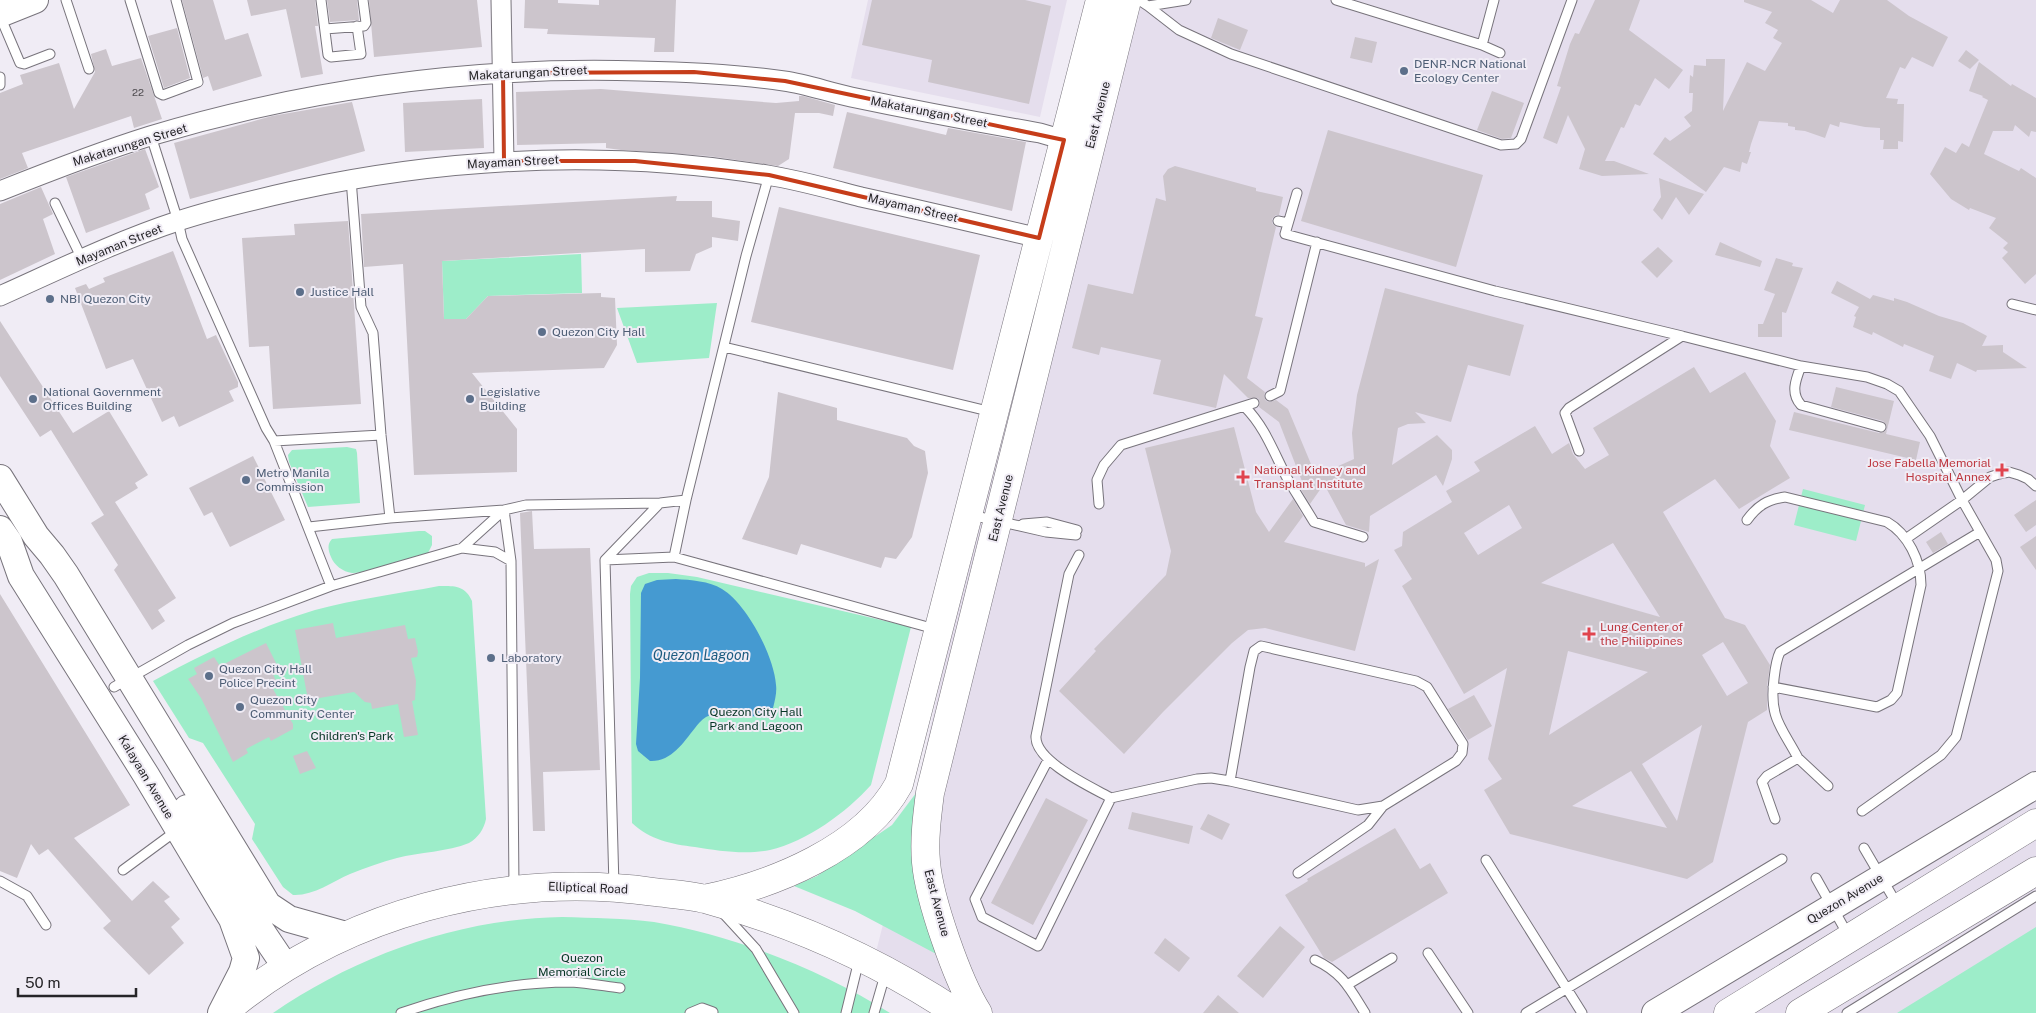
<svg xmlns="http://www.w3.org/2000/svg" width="2036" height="1013" font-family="'Public Sans',sans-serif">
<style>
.built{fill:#e5deed}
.green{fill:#9dedc9}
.water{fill:#459ad1}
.building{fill:#ccc5cc;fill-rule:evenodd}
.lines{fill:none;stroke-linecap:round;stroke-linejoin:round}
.lane-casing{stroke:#78747c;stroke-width:11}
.street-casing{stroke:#78747c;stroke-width:21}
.secondary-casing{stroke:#78747c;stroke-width:28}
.primary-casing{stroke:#78747c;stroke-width:29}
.lane{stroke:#fff;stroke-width:9}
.street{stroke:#fff;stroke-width:19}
.secondary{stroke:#fff;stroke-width:26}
.primary{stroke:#fff;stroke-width:28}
.marked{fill:none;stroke:#c63d1a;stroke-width:4;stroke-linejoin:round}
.service-dot{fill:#5c6f8a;stroke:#f0ecf5;stroke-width:2}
.health-dot{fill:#e0444e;stroke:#f0ecf5;stroke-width:2}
.labels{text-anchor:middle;stroke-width:4;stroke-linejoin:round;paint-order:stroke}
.number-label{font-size:10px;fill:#504d51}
.service-label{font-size:12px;fill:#4e5e75;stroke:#f0ecf5;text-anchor:start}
.street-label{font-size:12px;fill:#262528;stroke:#f0ecf5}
.health-label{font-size:12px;fill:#be3a42;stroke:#f0ecf5;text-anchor:start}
.park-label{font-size:12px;fill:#063625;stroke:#f0ecf5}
.water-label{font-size:14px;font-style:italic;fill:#1c5b80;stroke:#f0ecf5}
</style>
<rect width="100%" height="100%" fill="#f0ecf5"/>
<path class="built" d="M868,0h199l-27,117 -189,-39z
M1105,0h931v1013h-1079l-84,-49 43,-171 29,-133z"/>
<path class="green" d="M581,254l1,39 -94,3 -22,23h-22l-2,-58z
M717,303l-8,55 -72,5 -20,-55z
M347,447l9,2 1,4 3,50 -52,4 -19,-45 -1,-7 4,-5z
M1803,489l62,16 -9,36 -62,-16z
M419,531h6l7,5v9l-4,8c-12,5 -65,21 -76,20 -9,-1 -18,-8 -21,-16 -3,-7 -4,-13 1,-18z
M649,573h19l29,4 214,50 -40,158c-24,27 -65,57 -101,65 -24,5 -51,1 -75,-3 -24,-3 -45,-7 -63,-24l-2,-229 1,-8 6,-9z
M439,586c15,0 26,-1 33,15l14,218c-2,10 -8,19 -17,24 -21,9 -50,9 -72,15 -15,4 -32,10 -47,16 -18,8 -37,22 -57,21l-10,-8 -31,-48 3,-15 -52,-81 -14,-5 -36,-57c52,-28 105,-54 162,-71 40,-11 82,-16 124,-24z
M916,793v59l24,104 -85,-45 -61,-25 23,-10 75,-51z
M562,917c31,1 62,1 92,5 79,13 168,48 236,91h-617c85,-58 185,-94 289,-96z
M2036,927v86h-139z"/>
<path class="water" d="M676,579c15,1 33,2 46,10 25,15 52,67 54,96 1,7 -1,15 -3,23 -27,20 -46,-2 -67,9 -5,3 -8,7 -11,11 -12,15 -24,34 -45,33l-12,-10 -2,-7 4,-66 1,-85 4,-9 12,-4z"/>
<path class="building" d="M182,0h31l12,40 23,-7 14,43 -49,15 -5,-15 -5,2z
M247,0h68l3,26h-3l8,48 -22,4 -15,-69 -35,7z
M327,0h30l2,20 -29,2z
M369,0h108l5,47 -108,10z
M525,0h33v3l41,2v-5h77l-2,52h-20l1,-14 -108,-4 1,-5 -24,-1z
M872,0h153l26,6 -22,98 -101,-22 4,-22 -70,-15z
M1595,0h45l-11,30 54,40 -14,19 -14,-11 -15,28 -5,-2 -11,24 -3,-1 -16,34h9l35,13 -47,2 -23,-7 6,-20 -17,-34 -11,29 -14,-6 18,-51 -4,-1 13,-42 5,-11 4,1z
M1744,0h67l22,13 7,-13h47l22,16 39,21 -15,30 -21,-10 -7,12 -5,-2 -14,31 12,1 -1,5h7l-1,38 -5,-1v8h-15l1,-9h-4v-12l-15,-1 -25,-5 -1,5 -9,-3 -5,14 -20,-7 -10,-1v-3l-7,-1v-3l-29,-2 -8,23 -2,8h2l-4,12 -5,-2 -2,10 -16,-5 -18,25 -53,-38 12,-17 5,4 21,-15 -7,-9 8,-6 1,-18h-4l1,-18 3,2 1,-12 12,1v-7h19l-2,52 24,-49 18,9 17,-28 -9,-5 5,-8 -13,-7 7,-11 -28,-10z
M1218,18l30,12 -8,20 -29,-12z
M177,28l13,50 -26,10 -16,-52z
M1355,37l22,5 -5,21 -22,-5z
M106,49l6,17 29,-8 21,61 -28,9 -3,-12 -109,37 6,15 -28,11v-86l23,-9 -3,-9 39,-12 15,46 21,-37 -4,-18z
M1966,50l13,10 -9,9 -12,-8z
M1979,62l32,24 1,-2 24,14v34l-5,-1 -2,6 -14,-12 -2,6h-20l-9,23 35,17 2,-3 15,10v96l-11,10 -23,-26 6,-6 -5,-4 5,-5 -19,-15 7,-10 -26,-10 -1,2 -18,-11 -21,-25 15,-27 11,6 6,-10 7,4 19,-47 -6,-3 1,-1 -14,-5z
M601,89l175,14 23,-2v-5h4l32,9 -2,11 -14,-3h-24l-6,46 -11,7 -69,-10 -88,-6 -15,-2v-5l-89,2 -1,-53z
M1492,91l32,12 -13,35 -9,1 -25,-9z
M482,99l2,49 -79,4 -2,-49z
M352,102l13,49 -175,48 -16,-56 98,-27z
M847,112l99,23 2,-7 78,14 -14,69 -179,-43z
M1328,130l155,45 -27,92 -155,-46z
M145,149l14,38 -14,7 5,15 -64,24 -20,-56z
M1175,166l81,22v3l27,6 -4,18h-3l-4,4v4l4,4 -21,89 8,2 -16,60 18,14 -1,4 2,5 4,1 6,-2 12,9 28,67 38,-17 -2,-26 5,-38 28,-107 139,37 -14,51 -42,-11 -17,57 -36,-10 11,11 -18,1 -10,4 -6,37 45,-30 15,15v9l-9,27 -7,-11 -66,41 -1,16 -23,-7 -22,-41 -14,20 -10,-16 3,-4 -24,-62 -20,-15 1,-5 -2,-4h-10l-24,-24 -8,34 -63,-14 8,-34 -60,-13 -2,8 -27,-7 16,-64 45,10 23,-96 10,3 -3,-25 5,-7z
M1659,178l5,2 40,14 -15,21 -13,-18 -14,23 -9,-10 8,-13z
M41,187l12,27 -10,5 12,35 -55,26v-76z
M677,196l-1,5h36v16l28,4 -2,20 -26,-4v10l-16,7 -6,17 -45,1v-23l-203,12 2,58h22l22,-23 113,-3v4l14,1 2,47 -13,23 -132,5 45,56v43l-103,3 -11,-211 -39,3 -3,-53z
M779,207l201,48 -27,115 -202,-48z
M348,221l13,183 -88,5 -4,-63 -20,1 -7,-109 53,-3 -1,-11z
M1720,242l42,19 -2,6 -45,-12z
M1658,247l15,14 -16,17 -16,-16z
M173,251l34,88 9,-4 22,47v5l-9,4 5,10 -55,26 -5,-11 -12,6 -29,-63 -27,10 -31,-81 11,-4 3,5 16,-7 -2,-4z
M1776,258l17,5 -1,3 11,2 -17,45 -4,-1v25h-24v-13h5l12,-30 -11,-4z
M1837,281l33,18 3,-4 21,6v-3l13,4 32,14 24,7 24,13 -5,10 21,-1v7l24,16 -50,2 -1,2 -19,-9 -6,16 -22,-8 5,-15 -30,-12 -1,3 -30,-15 -1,3 -19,-8 3,-10 -2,-1 5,-9 -28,-14z
M0,321l73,112 36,-22 39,64 -13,8 3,5 -23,14 61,96 -18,12 7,11 -13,9 -38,-60 4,-5 -27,-42 13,-8 -53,-85 -11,7 -40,-61z
M1694,367l16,26 35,-21 31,49 -6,25 20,32 -51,31 -24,-30 -52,33 62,106 20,7 25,40 -3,21v24l-19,12 -35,140 -26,17 -177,-45 -26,-44 18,-11 -14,-20 19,-91 -43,26 -62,-108 10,-7 -18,-29 8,-4 1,-14 49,-30 -6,-11 34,-20 -6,-9 61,-36 17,28 17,-11 4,11 12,15 24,-14 -16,-27zM1509,505l13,23 -44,27 -14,-22zM1613,543l47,74 -119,-34zM1723,642l25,41 -21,13 -25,-41zM1568,651l80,21 -99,63zM1702,725l-25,96 -35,-57zM1631,771l36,57 -95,-22z
M1836,387l58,14 -8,33 34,8 -4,18 -127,-30 5,-18 85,21 7,-2 1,-5 -4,-5 -52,-14z
M778,392l59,16v12l70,18 7,8 11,5 3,22 -16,64 -16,22 -11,-2 -4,11 -80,-24 -4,11 -55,-16 27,-62z
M1234,427l22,85 13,20 24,-33 10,17 -19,26 81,21v4l14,-8 -24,92 -90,-23 -17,2 -16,13 -69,69 -39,42 -65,-63 37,-40 -2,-2 72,-74 5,-24 -26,-103z
M253,456l32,64 -55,27 -18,-35 -8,4 -15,-28z
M2036,500v25l-10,7 -12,-17z
M532,511l2,38 56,-1 10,222 -57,2 2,59h-12l-13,-318z
M1941,532l7,12 -15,9 -7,-11z
M2036,536v34l-16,-23z
M0,594l130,211 -56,33 58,63 21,-20 17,16 -6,4 16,18 -9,8 13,16 -35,32 -46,-47 8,-7 -63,-72 -9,6 -8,-11 -14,34 -17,-7z
M333,623l3,15 69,-13 3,14 7,-1 3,14 -1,5 -6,1 5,23 -1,19 -3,1 6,34 -14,2 -6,-33 -26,5 -1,-6 -6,-1 -11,-10 -46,8 -13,-70z
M266,643l13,26 -7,3 7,15 -6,2 20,35v5l-22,12 -2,-4 -23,12 2,4 -15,9 -32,-64 -13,-19 9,-5 -3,-6 20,-11 6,9z
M1474,695l18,31 -24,14 -20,-31z
M307,751l9,17 -16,6 -7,-18z
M1046,798l42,22 -55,105 -42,-22z
M1132,812l61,14 -4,18 -61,-15z
M1208,814l22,10 -8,16 -22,-11z
M1395,828l25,41 10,-6 18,30 -116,69 -8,-4 -39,-63 23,-14 -1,-2z
M1280,926l25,21 -42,51 -26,-22z
M1165,938l25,20 -11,14 -25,-19z
M1218,995l21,18h-36z"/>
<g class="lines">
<g class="lane-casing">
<path id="lane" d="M66,0l23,69
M130,0l29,93 4,2 35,-13 -22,-82
M321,0l7,55 3,2 30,-3 -4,-28
M1139,0l9,6 38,-6
M1336,0l146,45 18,8
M1148,6l31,24 52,24 270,91 15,-1 5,-5 51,-139
M0,16l20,47 4,1 26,-10
M325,29l39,-3 2,-3 -3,-23
M1482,45l12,-45
M0,77v8
M151,136l27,85 4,18 84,189 8,13 57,145
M351,179l10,128 12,26 8,102 9,83
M1297,193l-12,41 210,57 187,45
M55,203l27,56
M1278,221l10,2
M2012,304l24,6
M724,347l268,65
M1801,366c-5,13 -11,27 0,39l80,22
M1270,396l10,-5 37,-149
M1245,407c20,20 29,46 42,71 9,15 18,29 27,44l49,15
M274,441l107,-6
M1579,451l-14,-38 4,-5 113,-72 119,30 66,11 20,7 12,7 31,45 32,64 34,60 2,11 -42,166 -15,18 -79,56
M1099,504l-2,-24 7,-15 17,-20 133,-42
M504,510l7,51 3,326
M971,515l75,17 30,3
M1747,520c11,-15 20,-20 38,-23l102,25c21,12 34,39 34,63l-24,108 -6,7 -14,7 -104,-20
M1023,524l24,-2 30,8
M309,527l81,-9 114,-8 22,-5 134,-2 26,-3
M1907,538l55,-38 28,-23 9,-3 10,-2 10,3 9,4 8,7
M462,548l42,-38
M1079,555l-10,19 -33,162c-2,25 55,51 75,62l86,-19 14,-1 19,3 128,29 25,-4
M674,557l12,-57 60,-244 23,-81
M605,560l69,-3 261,72
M114,687l74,-42 45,-22 98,-37 131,-38 33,4 16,9
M1798,758c-17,-32 -29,-40 -24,-79 1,-9 2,-19 6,-27l200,-120
M1048,760l-73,139 7,18 56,29 73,-148
M1230,781l20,-114 4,-16 7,-5 155,35 11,6 36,57 -1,9 -6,8 -73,45 -15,19 -70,48
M1775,819l-13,-37 5,-6 31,-18 30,28
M1864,848l34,58
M1486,860l96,153
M123,870l53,-39
M1816,878l32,57
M0,881l27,15 19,29
M614,886l-9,-326 55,-57
M722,912l34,37 38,64
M1428,953l40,60
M1315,960c28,13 35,29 50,53
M1347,985l45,-27
M401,1013c54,-19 113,-31 170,-31 16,1 33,4 49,6
M690,1013l12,-5 11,4
M846,1013l13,-53
M874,1013l11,-38
M1526,1013l256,-154
M1847,1013l189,-117"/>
</g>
<g class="street-casing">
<path id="street" d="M501,0l3,161
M0,191c50,-20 99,-39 150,-55 158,-47 325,-70 490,-65 48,1 96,3 144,10 22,3 44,11 67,16 62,13 126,25 189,36l24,7
M0,296c58,-26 117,-55 178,-75 39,-13 80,-22 120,-31 154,-33 313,-40 469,-15 32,5 63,14 94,22 59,13 119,27 178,41"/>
</g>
<g class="secondary-casing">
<path id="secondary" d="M0,14l35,-14
M0,478l36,58 16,19 14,20 202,330 21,14 57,16
M0,529l9,13 12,34 125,199 86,144 14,39 -4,14 -21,41
M187,808l61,103 37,55
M1655,1013l381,-228"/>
</g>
<g class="primary-casing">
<path id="primary" d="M704,899c68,-14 160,-50 195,-115l201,-784
M223,1013c118,-100 278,-142 431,-121 16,2 34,3 51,7 89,24 175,63 252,114
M978,1013c-20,-31 -49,-114 -52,-151 -2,-23 1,-46 4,-69l197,-793
M1728,1013l308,-190
M1800,1013l236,-142"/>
</g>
<use href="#lane" class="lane"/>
<use href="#street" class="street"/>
<use href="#secondary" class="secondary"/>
<use href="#primary" class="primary"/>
</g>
<path class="marked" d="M694,72l91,9 279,59 -25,98 -270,-63 -134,-14h-131l-1,-88z"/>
<g class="service-dot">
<circle cx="1404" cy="71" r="5"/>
<circle cx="300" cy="292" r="5"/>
<circle cx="50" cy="299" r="5"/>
<circle cx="542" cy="332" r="5"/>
<circle cx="33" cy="399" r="5"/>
<circle cx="470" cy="399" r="5"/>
<circle cx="246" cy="480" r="5"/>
<circle cx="491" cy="658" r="5"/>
<circle cx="209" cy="676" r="5"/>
<circle cx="240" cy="707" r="5"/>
</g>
<g class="health-dot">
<path d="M1999.5 462.5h5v5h5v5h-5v5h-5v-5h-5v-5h5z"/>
<path d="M1240.5 469.5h5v5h5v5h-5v5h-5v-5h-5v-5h5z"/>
<path d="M1586.5 626.5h5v5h5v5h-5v5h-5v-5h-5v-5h5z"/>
</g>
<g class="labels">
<g class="number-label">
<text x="138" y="96">22</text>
</g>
<g class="service-label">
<text x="1414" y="68">DENR-NCR National<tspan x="1414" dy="14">Ecology Center</tspan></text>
<text x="310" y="296">Justice Hall</text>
<text x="60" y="303">NBI Quezon City</text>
<text x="552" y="336">Quezon City Hall</text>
<text x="43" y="396">National Government<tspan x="43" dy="14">Offices Building</tspan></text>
<text x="480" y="396">Legislative<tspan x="480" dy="14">Building</tspan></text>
<text x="256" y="477">Metro Manila<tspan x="256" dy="14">Commission</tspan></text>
<text x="501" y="662">Laboratory</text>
<text x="219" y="673">Quezon City Hall<tspan x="219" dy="14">Police Precint</tspan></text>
<text x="250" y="704">Quezon City<tspan x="250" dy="14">Community Center</tspan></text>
</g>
<g class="street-label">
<text transform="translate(528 73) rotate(-3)" y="4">Makatarungan Street</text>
<text transform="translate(929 112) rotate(11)" y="4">Makatarungan Street</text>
<text transform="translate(1098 115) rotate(-76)" y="4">East Avenue</text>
<text transform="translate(130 145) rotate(-17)" y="4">Makatarungan Street</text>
<text transform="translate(513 162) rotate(-3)" y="4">Mayaman Street</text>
<text transform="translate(913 208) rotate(13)" y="4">Mayaman Street</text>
<text transform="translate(119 245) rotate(-22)" y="4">Mayaman Street</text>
<text transform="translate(1001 508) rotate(-76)" y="4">East Avenue</text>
<text transform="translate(146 777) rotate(59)" y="4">Kalayaan Avenue</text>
<text transform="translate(588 888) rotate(2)" y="4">Elliptical Road</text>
<text transform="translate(1845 899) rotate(-31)" y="4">Quezon Avenue</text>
<text transform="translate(937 903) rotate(75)" y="4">East Avenue</text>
</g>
<g class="health-label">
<text x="1991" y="467" text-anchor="end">Jose Fabella Memorial<tspan x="1991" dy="14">Hospital Annex</tspan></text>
<text x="1254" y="474">National Kidney and<tspan x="1254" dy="14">Transplant Institute</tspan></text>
<text x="1600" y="631">Lung Center of<tspan x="1600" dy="14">the Philippines</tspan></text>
</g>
<g class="park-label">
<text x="756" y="716">Quezon City Hall<tspan x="756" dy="14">Park and Lagoon</tspan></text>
<text x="352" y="740">Children's Park</text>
<text x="582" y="962">Quezon<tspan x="582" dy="14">Memorial Circle</tspan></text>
</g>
<g class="water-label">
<text x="701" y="660">Quezon Lagoon</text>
</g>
</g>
<path d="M18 988v8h118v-8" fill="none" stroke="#262528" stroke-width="2.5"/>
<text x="25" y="988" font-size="15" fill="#262528" stroke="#f0ecf5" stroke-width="4" paint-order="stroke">50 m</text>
</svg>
